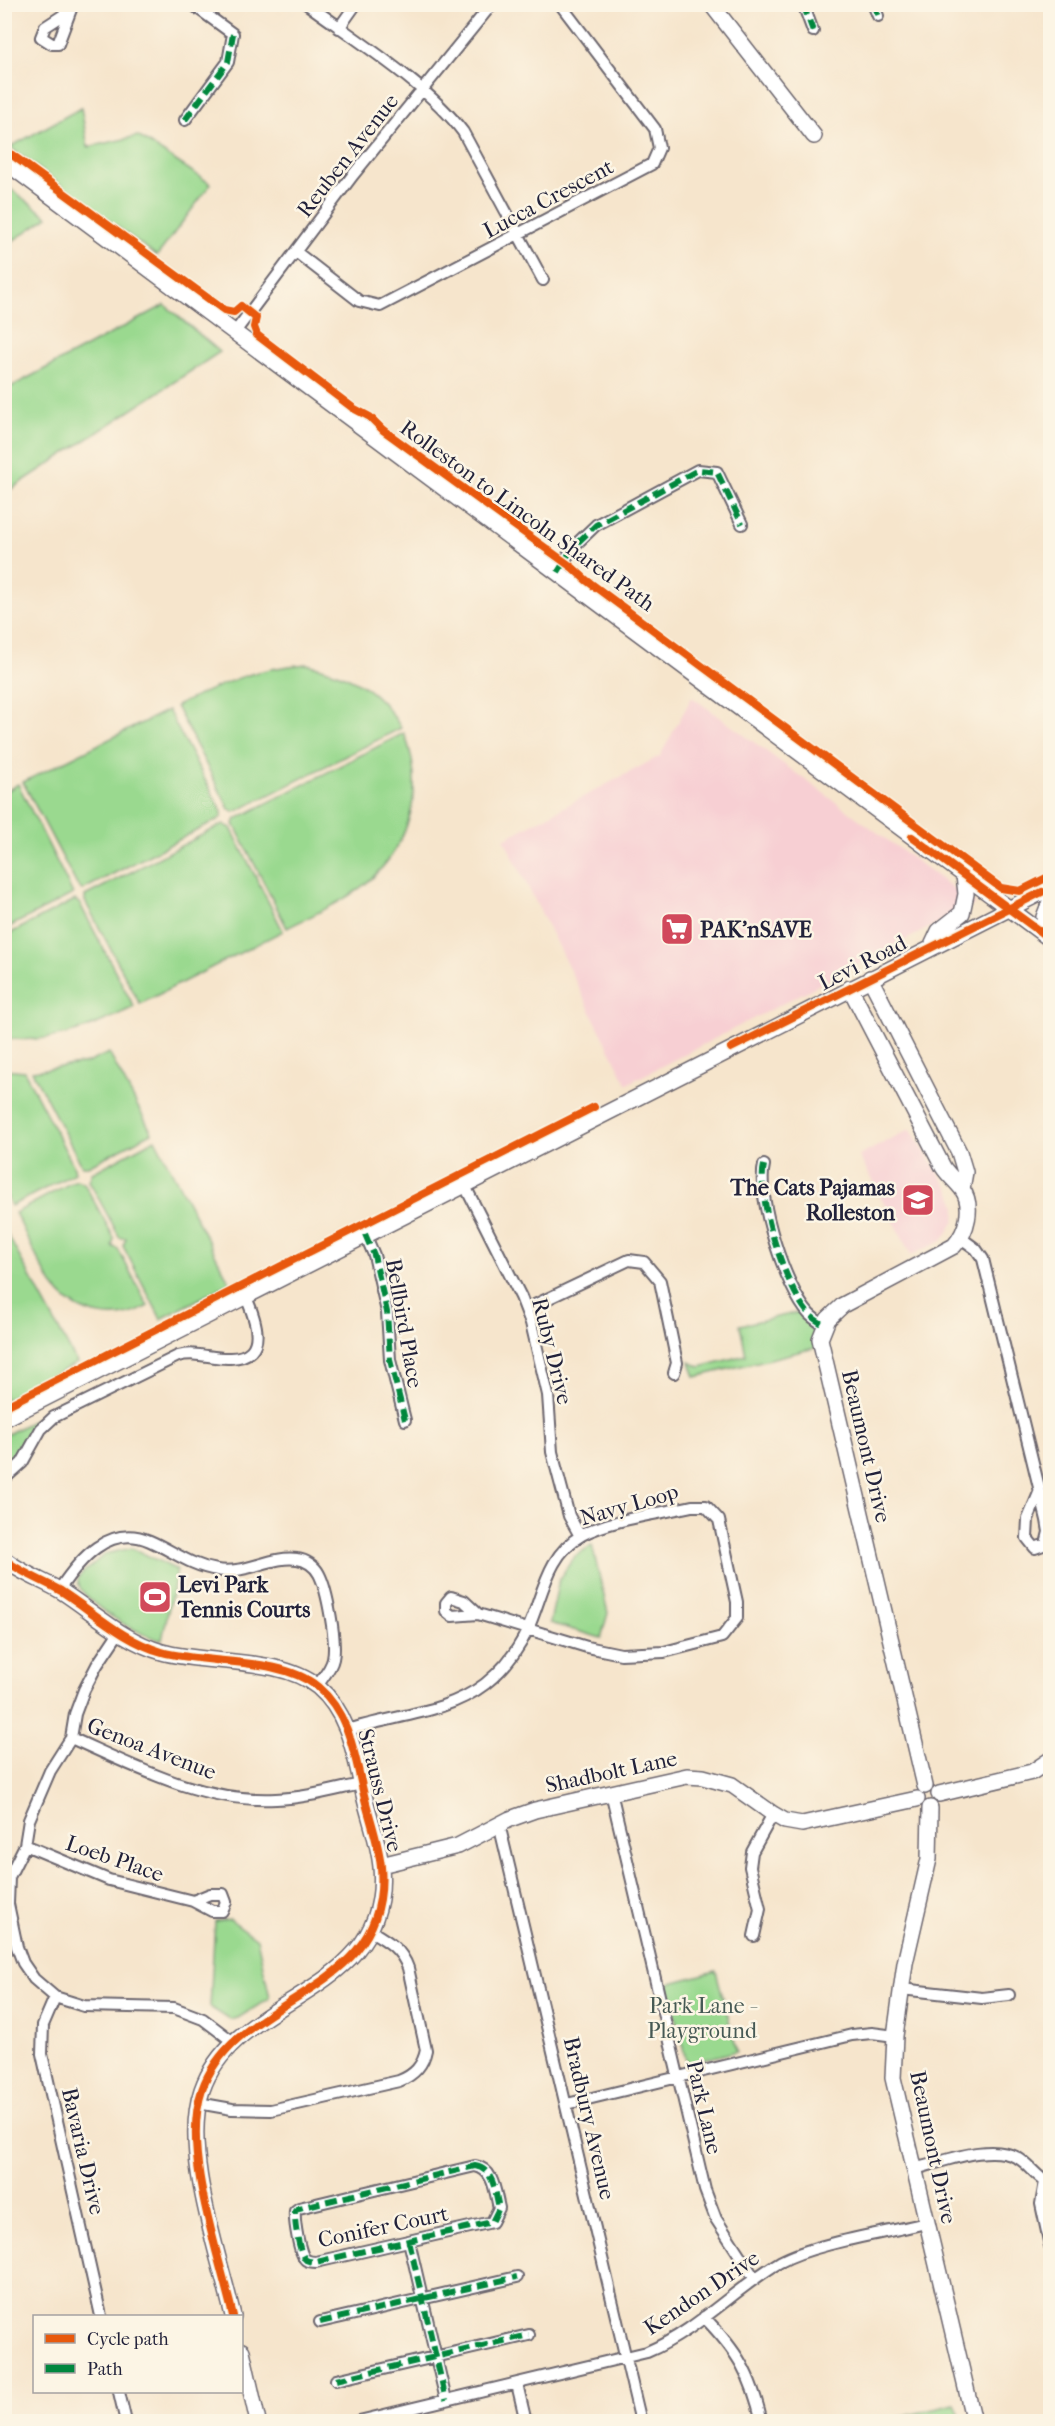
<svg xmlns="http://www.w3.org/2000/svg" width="1055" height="2426" font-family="'IM FELL French Canon',serif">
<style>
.built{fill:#f7cfd3}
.green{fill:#9ad98f;stroke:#5e7e65;stroke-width:1.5}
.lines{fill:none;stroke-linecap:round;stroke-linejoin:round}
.street-casing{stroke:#6c666e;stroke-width:14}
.secondary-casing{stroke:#6c666e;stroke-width:18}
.street{stroke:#fff;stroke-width:10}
.secondary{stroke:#fff;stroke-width:15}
.quiet{stroke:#00873e;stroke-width:6;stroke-dasharray:12 6;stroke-linecap:butt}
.cycleway-casing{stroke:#fcf5e5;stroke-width:11}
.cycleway{stroke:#e8590c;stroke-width:8}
.labels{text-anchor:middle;stroke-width:5;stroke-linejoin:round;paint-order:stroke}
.street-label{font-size:22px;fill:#22223b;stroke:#fcf5e5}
.poi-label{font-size:22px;font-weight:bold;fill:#22223b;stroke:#fcf5e5;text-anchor:start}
.park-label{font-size:22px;fill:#465954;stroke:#fcf5e5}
</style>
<rect width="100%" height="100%" fill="#fcf5e5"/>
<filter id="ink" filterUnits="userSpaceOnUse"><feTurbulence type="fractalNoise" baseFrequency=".0167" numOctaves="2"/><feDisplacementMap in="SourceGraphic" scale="12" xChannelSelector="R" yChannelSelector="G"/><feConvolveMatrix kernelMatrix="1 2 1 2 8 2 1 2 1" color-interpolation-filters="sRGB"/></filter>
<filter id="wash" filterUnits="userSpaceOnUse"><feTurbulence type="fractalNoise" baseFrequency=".008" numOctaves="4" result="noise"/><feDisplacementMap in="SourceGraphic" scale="24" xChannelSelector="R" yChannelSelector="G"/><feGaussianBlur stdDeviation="1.35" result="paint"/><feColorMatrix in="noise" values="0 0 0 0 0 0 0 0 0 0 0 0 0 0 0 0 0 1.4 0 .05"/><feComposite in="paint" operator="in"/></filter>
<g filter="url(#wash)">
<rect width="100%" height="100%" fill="#f6e5cc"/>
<path class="built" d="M692,697l283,207 -348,180 -123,-245 156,-83z
M910,1129l41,63 5,15 -1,14 -13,20 -31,14 -52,-99z"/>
<path class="green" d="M81,108l7,39 50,-11 73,48 -54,72 -147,-109z
M5,185l43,32 -43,29z
M165,305l55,47 -215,141v-103z
M307,664c44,11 71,24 94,64l-166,84 -6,-3 -53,-103c47,-23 78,-38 131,-42z
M168,710l54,102 -1,6 -139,72 -5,-5 -54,-103z
M404,733c24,59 4,121 -48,158 -21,15 -46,25 -69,37l-53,-104 2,-5z
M18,784l55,110 -68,35v-137z
M223,824l8,4 52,103 -143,73 -55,-103v-5z
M75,900l5,4 54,103c-41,20 -82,38 -129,31v-102z
M109,1053l43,80 -64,33h-6l-50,-95 55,-8z
M4,1069l20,2 50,96 1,6 -64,33 -6,-13z
M155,1139l75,144 -69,36 -38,-73 3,-8h-6l-31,-57 3,-8z
M76,1180l8,3 30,55 -2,8 6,3 30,57c-31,19 -71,10 -93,-18 -13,-15 -29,-55 -40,-75z
M4,1228l73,135 -72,37h-1z
M800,1312l16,16 -1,20 -120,29 -5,-15 10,5 46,-12 -6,-30z
M51,1411c-19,19 -27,43 -46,62l-1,-37z
M592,1545l16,68 -7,25 -51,-15 9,-44 16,-23z
M132,1548l45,22 -15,70c-19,-2 -93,-43 -83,-64l26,-22z
M230,1919l27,20 13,59 -32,20 -8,2 -20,-13 5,-86z
M716,1971l21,80 -50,13 -20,-80z
M955,2404l7,17 -74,-1z"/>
</g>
<g filter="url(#ink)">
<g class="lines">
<g class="street-casing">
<path id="street" d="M307,4c49,36 121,81 156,128l80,148
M803,4l10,27
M873,4l5,12
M68,12l-23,15 -4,10 11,7h6l15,-40
M339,28l17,-24
M185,120l43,-58 5,-28 -41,-30
M296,252l63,49 21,5 272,-142 7,-16 -4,-19 -95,-125
M235,332l118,-157 139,-171
M558,572l15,-25 23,-22 102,-55 19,2 25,52
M764,1165c-8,33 22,124 45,149 5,5 10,8 15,11
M464,1184l57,113 10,26 17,72 4,57 17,64 11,20
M365,1234l9,21 13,57 3,48 15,60
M961,1238l15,11 7,10 64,261 2,12 -3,12 -11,4 -8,-10 1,-19 11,-26
M526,1309l103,-49 15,2 16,19 17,82 -3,10
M4,1479l18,-16 19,-34 13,-12 124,-61c19,-5 33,3 52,2 41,-1 25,-41 15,-63
M59,1590c20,-30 50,-67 91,-49 23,10 41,25 67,29 28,5 55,-15 80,-11 9,1 18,7 22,15 8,15 18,68 14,85 -2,10 -10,18 -16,27
M119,1632l-22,33 -13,25 -9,24 -4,24 -21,33 -21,49 -4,25 -16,32 -1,27 9,43 6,16 11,16 21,18 29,9 90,2 29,11 29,22
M348,1730c46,-15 98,-16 137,-46 18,-14 32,-32 42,-53 16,-34 19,-76 55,-96 26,-15 80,-22 110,-29h14l13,14 18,82v16l-15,19 -58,15 -43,2 -34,-7 -109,-33 -26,2 -6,-5v-8l5,-6 13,4 14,13
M71,1738c65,29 132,65 205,61 29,-1 57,-9 85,-15
M611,1792l94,398 11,29 39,60
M499,1824l142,598
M25,1845l84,35 84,21 19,10h10l4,-9 -3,-8h-13l-17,7
M754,1936l6,-27 -10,-42 2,-15 21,-38
M901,1989l81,9 27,-3
M55,1997l-12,28 -1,29 59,262
M198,2103l34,6 39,1 128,-29c15,-6 24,-15 27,-31l-18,-82c-7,-20 -22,-28 -39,-38
M567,2104l285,-69 20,-2 23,3
M475,2166c19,3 20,26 24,42l-7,14 -176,40c-2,0 -8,-1 -10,-2 -7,-5 -12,-40 -11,-49l4,-3z
M914,2169c30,-7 75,-27 104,-11 12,7 19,20 32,26
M1045,2182l-4,22 9,42
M409,2241l37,159
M704,2317c34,35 47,57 58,105
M320,2322l197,-45
M336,2380l193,-45
M517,2384l9,38
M119,2392l7,30
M355,2422l292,-70c50,-21 87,-63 133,-90 35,-19 106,-29 146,-39"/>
</g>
<g class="secondary-casing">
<path id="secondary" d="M711,4l103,132
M4,161l1046,778
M1049,938l-5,-21 6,-15
M932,946l7,-15 23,-18 4,-19 -2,-19
M870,978l89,174 6,20 -3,17
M850,988l93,179c5,8 13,14 19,22 12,17 5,43 -8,57l-111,59 -15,14 -8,20 105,447
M4,1419l1046,-531
M4,1559c17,14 38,21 57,32 33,21 62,50 101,61 46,13 118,4 156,35 33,28 37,72 47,112 5,21 14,45 16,68 11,130 -145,124 -179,223 -21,60 17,164 31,226
M939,1794l93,-22 18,-12
M930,1808l-1,51 -24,104 -10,73 -2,42 81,344
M381,1865l77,-19 52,-27 25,-9 152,-34 16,1 29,8 41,29 12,7 17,3 115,-25
M242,2351l16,71"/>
</g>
<use href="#street" class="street"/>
<use href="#secondary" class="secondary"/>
<path class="quiet" d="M803,4l10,27
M873,4l5,12
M185,120l43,-58 5,-28
M558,572l15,-25 23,-22 102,-55 19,2 25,52
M764,1165c-8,33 22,124 45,149 5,5 10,8 15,11
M365,1234l9,21 13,57 3,48 15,60
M475,2166c19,3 20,26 24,42l-7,14 -176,40c-2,0 -8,-1 -10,-2 -7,-5 -12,-40 -11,-49l4,-3z
M409,2241l37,159
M320,2322l197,-45
M336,2380l193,-45"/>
<g class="cycleway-casing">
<path id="cycleway" d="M4,149l220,161 10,2 7,-6 15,12 -2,9 3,8 96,73 17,9 13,13 190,138 13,12 415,308 19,3 30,-15
M912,837l138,102
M731,1048l311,-156
M4,1407l590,-300
M4,1559c17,14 38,21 57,32 33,21 62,50 101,61 46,13 118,4 156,35 33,28 37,72 47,112 5,21 14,45 16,68 11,130 -145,124 -179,223 -21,60 17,164 31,226"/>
</g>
<use href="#cycleway" class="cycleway"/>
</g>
</g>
<defs>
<g id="supermarket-square" transform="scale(1.725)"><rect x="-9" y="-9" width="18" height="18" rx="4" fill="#d1495b" stroke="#fcf5e5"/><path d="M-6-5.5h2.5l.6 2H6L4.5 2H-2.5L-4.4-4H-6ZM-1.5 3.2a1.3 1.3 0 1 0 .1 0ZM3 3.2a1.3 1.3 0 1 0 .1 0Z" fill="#fff"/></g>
<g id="school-square" transform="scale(1.725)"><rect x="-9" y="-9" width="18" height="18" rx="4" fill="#d1495b" stroke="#fcf5e5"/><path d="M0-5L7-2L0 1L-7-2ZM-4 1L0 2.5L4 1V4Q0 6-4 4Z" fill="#fff"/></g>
<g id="stadium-square" transform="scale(1.725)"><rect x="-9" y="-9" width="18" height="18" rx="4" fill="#d1495b" stroke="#fcf5e5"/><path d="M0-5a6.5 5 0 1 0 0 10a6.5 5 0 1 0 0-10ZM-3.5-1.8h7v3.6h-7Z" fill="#fff"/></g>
</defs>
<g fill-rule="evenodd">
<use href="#supermarket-square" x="677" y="929"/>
<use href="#school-square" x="918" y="1200"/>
<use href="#stadium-square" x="155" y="1597"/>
</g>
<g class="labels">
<g class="street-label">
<text transform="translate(347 155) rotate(-52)" y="8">Reuben Avenue</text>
<text transform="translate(548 198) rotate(-28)" y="8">Lucca Crescent</text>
<text transform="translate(528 515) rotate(36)" y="8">Rolleston to Lincoln Shared Path</text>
<text transform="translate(862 962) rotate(-27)" y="8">Levi Road</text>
<text transform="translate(405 1323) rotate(80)" y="8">Bellbird Place</text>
<text transform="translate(553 1351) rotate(76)" y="8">Ruby Drive</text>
<text transform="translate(867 1446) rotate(77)" y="8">Beaumont Drive</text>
<text transform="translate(629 1504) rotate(-16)" y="8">Navy Loop</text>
<text transform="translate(152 1748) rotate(21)" y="8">Genoa Avenue</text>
<text transform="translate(611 1771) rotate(-12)" y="8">Shadbolt Lane</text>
<text transform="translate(381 1790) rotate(76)" y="8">Strauss Drive</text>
<text transform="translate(115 1858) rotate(19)" y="8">Loeb Place</text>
<text transform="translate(705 2107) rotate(77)" y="8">Park Lane</text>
<text transform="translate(590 2118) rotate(77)" y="8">Bradbury Avenue</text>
<text transform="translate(934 2147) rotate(78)" y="8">Beaumont Drive</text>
<text transform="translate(84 2151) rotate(77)" y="8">Bavaria Drive</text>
<text transform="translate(383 2226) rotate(-12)" y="8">Conifer Court</text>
<text transform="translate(701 2292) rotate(-34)" y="8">Kendon Drive</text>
</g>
<g class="poi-label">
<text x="700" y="937">PAK'nSAVE</text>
<text x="895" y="1195" text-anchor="end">The Cats Pajamas<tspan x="895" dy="25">Rolleston</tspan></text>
<text x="178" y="1592">Levi Park<tspan x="178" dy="25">Tennis Courts</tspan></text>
</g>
<g class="park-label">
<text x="702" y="2013">Park Lane -<tspan x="702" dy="25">Playground</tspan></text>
</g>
</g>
<rect width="1055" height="2426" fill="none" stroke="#fcf5e5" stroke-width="24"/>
<rect x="33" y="2315" width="210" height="78" fill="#fcf5e5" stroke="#a5a1a1" stroke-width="1.5"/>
<rect x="45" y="2334" width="30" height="9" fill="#e8590c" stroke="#a5a1a1" stroke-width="1.5"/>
<text x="87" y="2345" font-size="18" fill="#22223b">Cycle path</text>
<rect x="45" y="2364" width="30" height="9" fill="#00873e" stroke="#a5a1a1" stroke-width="1.5"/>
<text x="87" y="2375" font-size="18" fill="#22223b">Path</text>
</svg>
